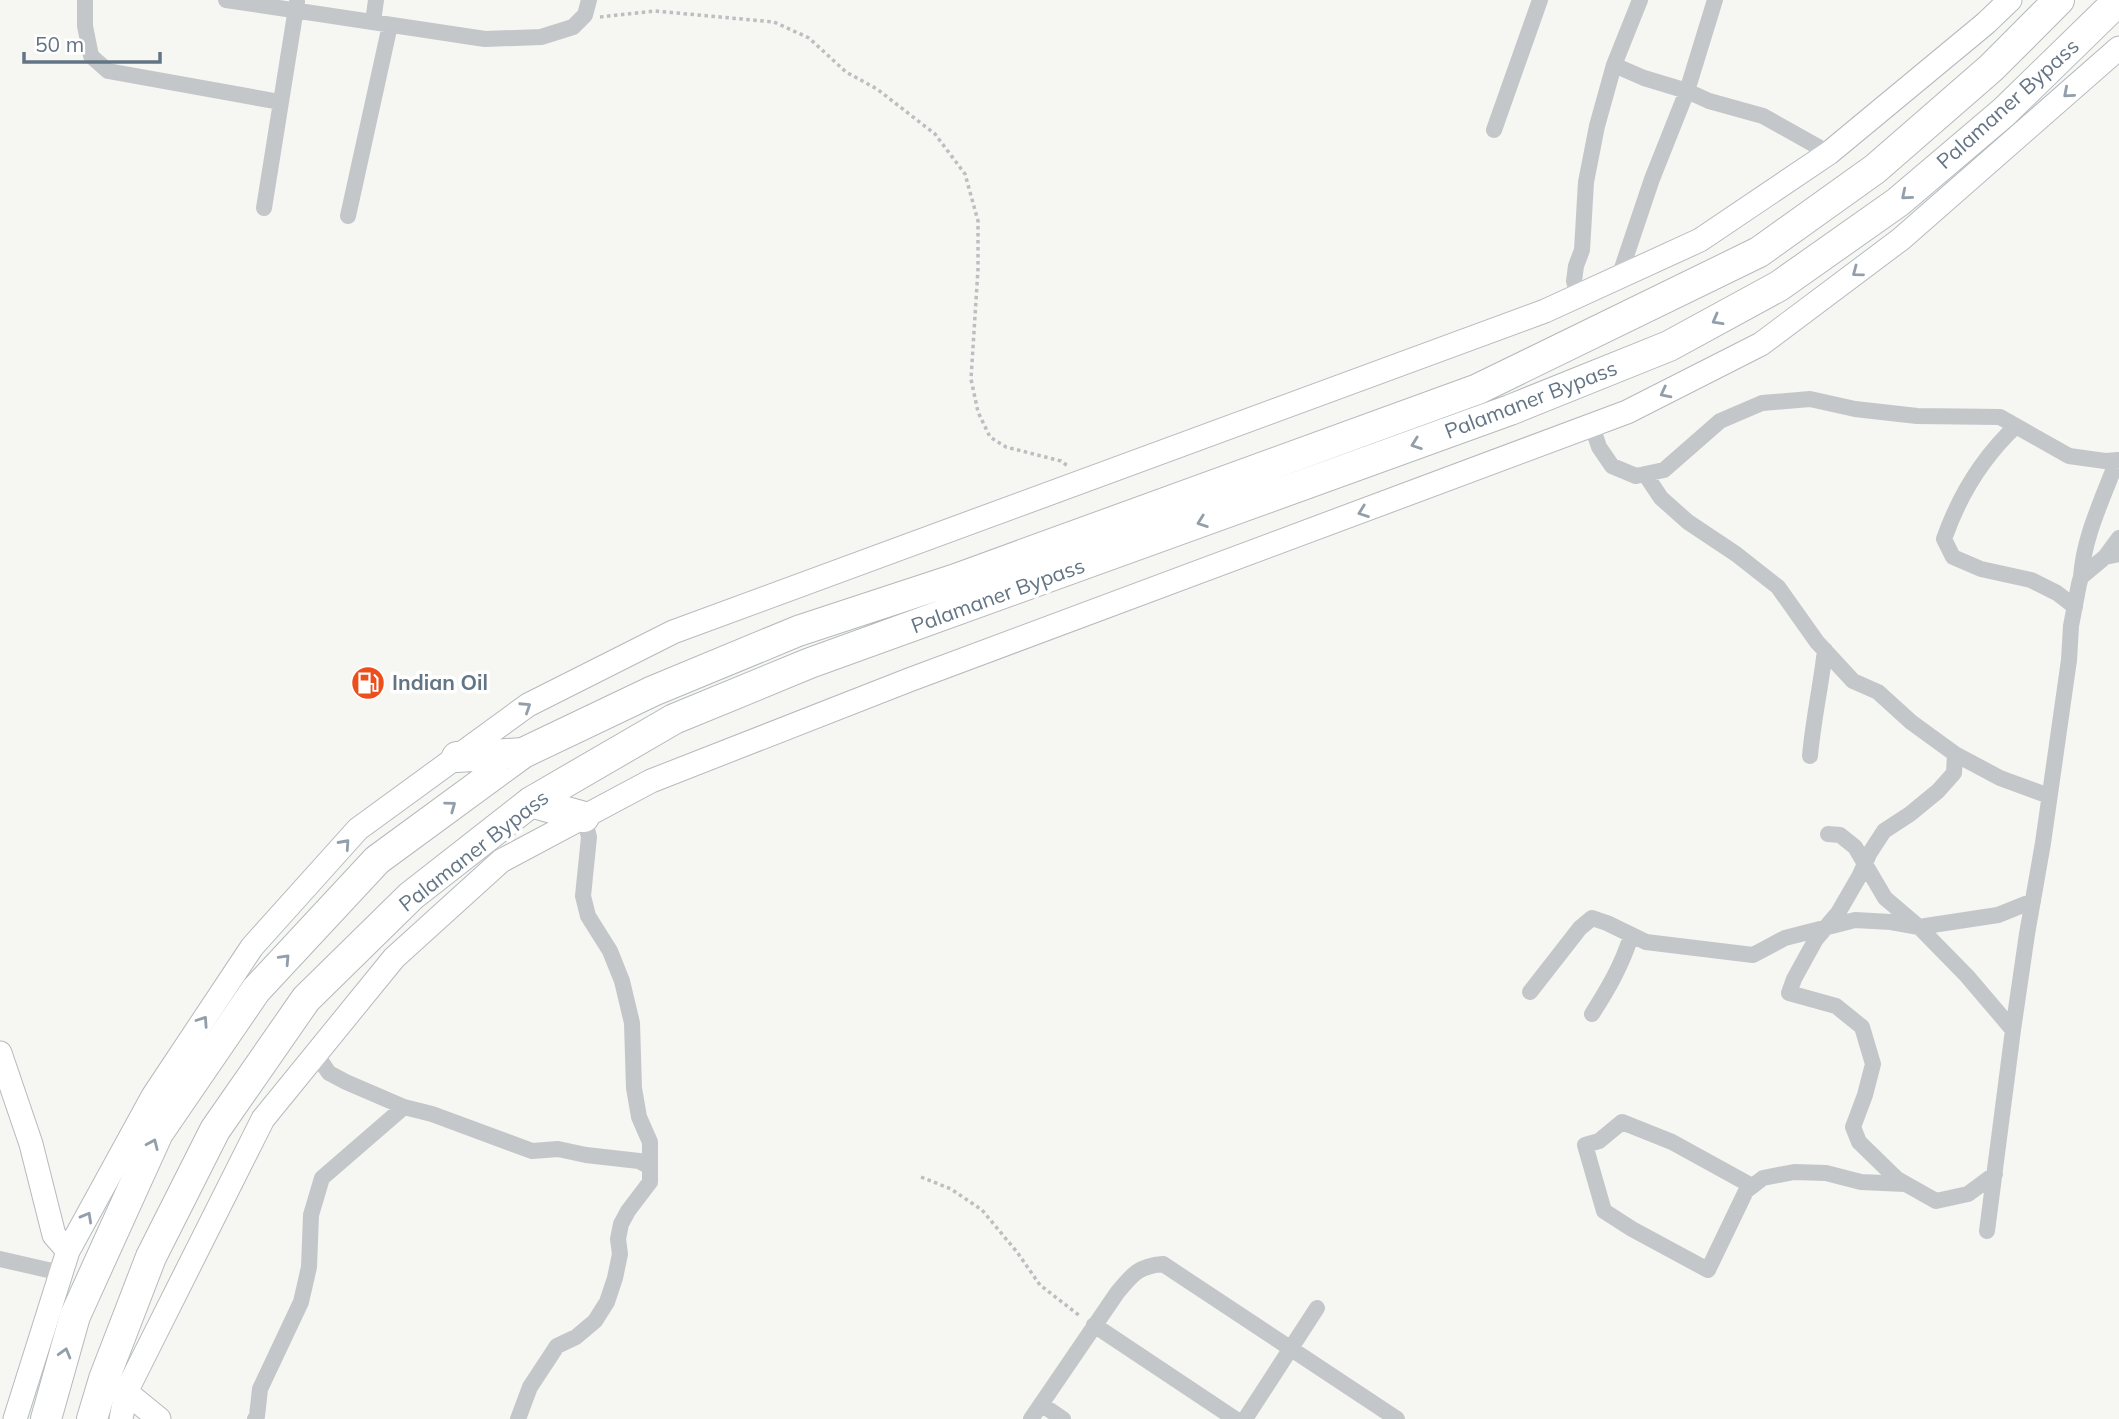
<svg xmlns="http://www.w3.org/2000/svg" width="2119" height="1419" font-family="Mulish,sans-serif">
<style>
.lines{fill:none;stroke-linecap:round;stroke-linejoin:round}
.secondary-casing{stroke:#b5babf;stroke-width:25}
.highway-casing{stroke:#b5b9bc;stroke-width:32}
.path{stroke:#bcbfc1;stroke-width:3.5;stroke-dasharray:3.5 3.5;stroke-linecap:butt}
.street{stroke:#c3c7ca;stroke-width:16}
.secondary{stroke:#fff;stroke-width:23}
.highway{stroke:#fff;stroke-width:30}
.oneway{stroke:#929eaa}
.labels{text-anchor:middle;stroke-width:7;stroke-linejoin:round;paint-order:stroke}
.street-label{font-size:21px;fill:#637585;stroke:#fff}
.poi-label{font-size:21px;font-weight:bold;fill:#637585;stroke:#fff;text-anchor:start}
</style>
<rect width="100%" height="100%" fill="#f6f6f2"/>
<g class="lines">
<g class="secondary-casing">
<path id="secondary" d="M0,1053l31,91 23,91 14,16
M126,1392l33,27
M15,1419l53,-168 85,-155 99,-149 106,-118 170,-124 145,-73 872,-321 155,-71 129,-87 157,-130 24,-23
M121,1419l5,-27 137,-273 131,-161 107,-97 150,-80 258,-101 718,-268 134,-68 140,-105 218,-191"/>
</g>
<g class="highway-casing">
<path id="highway" d="M457,757l66,-4
M531,802l53,15
M46,1419l29,-103 83,-183 98,-143 121,-130 146,-107 130,-62 145,-60 155,-51 525,-191 281,-137 116,-83 116,-101 68,-68
M92,1419l12,-40 47,-122 64,-127 91,-131 105,-103 120,-94 143,-83 136,-56 700,-253 159,-64 110,-60 119,-84 106,-90 115,-112"/>
</g>
<path class="path" d="M600,17l55,-6 119,11 35,16 37,34 31,17 58,45 30,40 13,47v48l-7,110 7,33 12,25 16,10 55,14 8,6
M921,1177l30,12 31,21 35,42 23,33 40,31"/>
<path class="street" d="M85,0v26l6,30 17,15 172,31
M226,0l259,39 56,-2 32,-10 12,-12 4,-15
M373,22l3,-22
M1614,65l30,13 43,13 28,-91
M1494,130l46,-130
M264,208l33,-206
M348,216l42,-191
M1619,277l33,-98 35,-88 22,10 54,15 66,37
M1578,296l-4,-15 2,-15 6,-16 4,-68 11,-56 17,-61 26,-65
M1592,426l7,21 13,19 24,10 28,-6 56,-49 42,-18 48,-4 45,10 62,7 83,1 69,39 36,5 14,-1
M2016,426c-33,31 -57,70 -72,113l9,18 28,12 50,11 26,13 18,14
M1645,474l16,24 27,24 48,32 42,33 39,55 36,39 25,11 33,30 44,32 45,24 49,18
M2105,557l14,-19
M2081,577c3,-42 22,-78 36,-117
M1955,754l-1,19 -16,18 -28,23 -26,17 -15,23 -9,21 -22,38 -22,26 -22,40 -5,14 47,13 26,21 11,37 -8,31 -12,32 6,15 38,37 39,22 32,-7 27,-20
M1810,756c3,-35 11,-70 15,-106
M584,817l5,20 -6,59 5,20 22,35 12,30 10,42 2,65 5,29 11,25v25
M1828,834l12,1 15,12 30,51 34,29 48,49 46,54
M1530,992l50,-64 12,-10 15,5 39,19 107,13 32,-17 70,-18 36,2 28,5 79,-12 35,-14
M1592,1014c16,-25 30,-49 39,-78
M316,1054l13,19 17,9 58,25
M1752,1186l-80,-44 -50,-20 -23,19 -14,4 19,66 28,18 76,41 38,-79 17,-13 31,-6 32,1 35,9 44,2
M1987,1231l26,-201 14,-96 16,-91 26,-183 2,-34 8,-42 2,-7 24,-20 14,-3
M0,1259l61,14
M1094,1325l141,94
M1041,1404l22,15
M255,1419l2,-3 3,-27 41,-87 8,-35 2,-52 11,-37 82,-71 28,7 100,37 26,-2 28,6 53,6 11,6v15l-22,29 -7,13 -3,15 2,15 -5,24 -8,24 -12,19 -19,16 -19,9 -27,41 -12,32
M1031,1419l86,-126c15,-18 21,-27 46,-29l234,155
M1245,1419l72,-111"/>
<use href="#secondary" class="secondary"/>
<use href="#highway" class="highway"/>
</g>
<defs><path id="oneway-chevron" d="M-2-3.5L2.5 0L-2 3.5" fill="none" stroke-width="1.6" stroke-linecap="round" stroke-linejoin="round" transform="scale(1.75)"/></defs>
<g class="oneway">
<use href="#oneway-chevron" transform="translate(2068 93) rotate(139)"/>
<use href="#oneway-chevron" transform="translate(1906 195) rotate(140)"/>
<use href="#oneway-chevron" transform="translate(1857 272) rotate(143)"/>
<use href="#oneway-chevron" transform="translate(1717 320) rotate(151)"/>
<use href="#oneway-chevron" transform="translate(1665 393) rotate(153)"/>
<use href="#oneway-chevron" transform="translate(1416 444) rotate(160)"/>
<use href="#oneway-chevron" transform="translate(1363 512) rotate(160)"/>
<use href="#oneway-chevron" transform="translate(1202 522) rotate(160)"/>
<use href="#oneway-chevron" transform="translate(526 707) rotate(-33)"/>
<use href="#oneway-chevron" transform="translate(451 806) rotate(-36)"/>
<use href="#oneway-chevron" transform="translate(345 844) rotate(-48)"/>
<use href="#oneway-chevron" transform="translate(285 959) rotate(-47)"/>
<use href="#oneway-chevron" transform="translate(203 1021) rotate(-56)"/>
<use href="#oneway-chevron" transform="translate(153 1144) rotate(-66)"/>
<use href="#oneway-chevron" transform="translate(87 1217) rotate(-61)"/>
<use href="#oneway-chevron" transform="translate(65 1353) rotate(-74)"/>
</g>
<defs>
<g id="fuel-disc" transform="scale(1.75)"><circle r="9.5" fill="#ed4f1b" stroke="#fff"/><path d="M-5.5-6h7V0h2V4h1.3V-2.5L3-4.5l.8-.8L6-3V5H2.5V1h-1V6h-7ZM-4.2-4.7v3.2H.2V-4.7Z" fill="#fff"/></g>
</defs>
<g fill-rule="evenodd">
<use href="#fuel-disc" x="368" y="683"/>
</g>
<g class="labels">
<g class="street-label">
<text transform="translate(2008 104) rotate(-42)" y="7">Palamaner Bypass</text>
<text transform="translate(1531 400) rotate(-21)" y="7">Palamaner Bypass</text>
<text transform="translate(998 596) rotate(-20)" y="7">Palamaner Bypass</text>
<text transform="translate(474 851) rotate(-38)" y="7">Palamaner Bypass</text>
</g>
<g class="poi-label">
<text x="392" y="690">Indian Oil</text>
</g>
</g>
<path d="M24 52v10h136v-10" fill="none" stroke="#637585" stroke-width="3.5"/>
<text x="35" y="52" font-size="21" fill="#637585" stroke="#ffffff" stroke-width="5" paint-order="stroke">50 m</text>
</svg>
